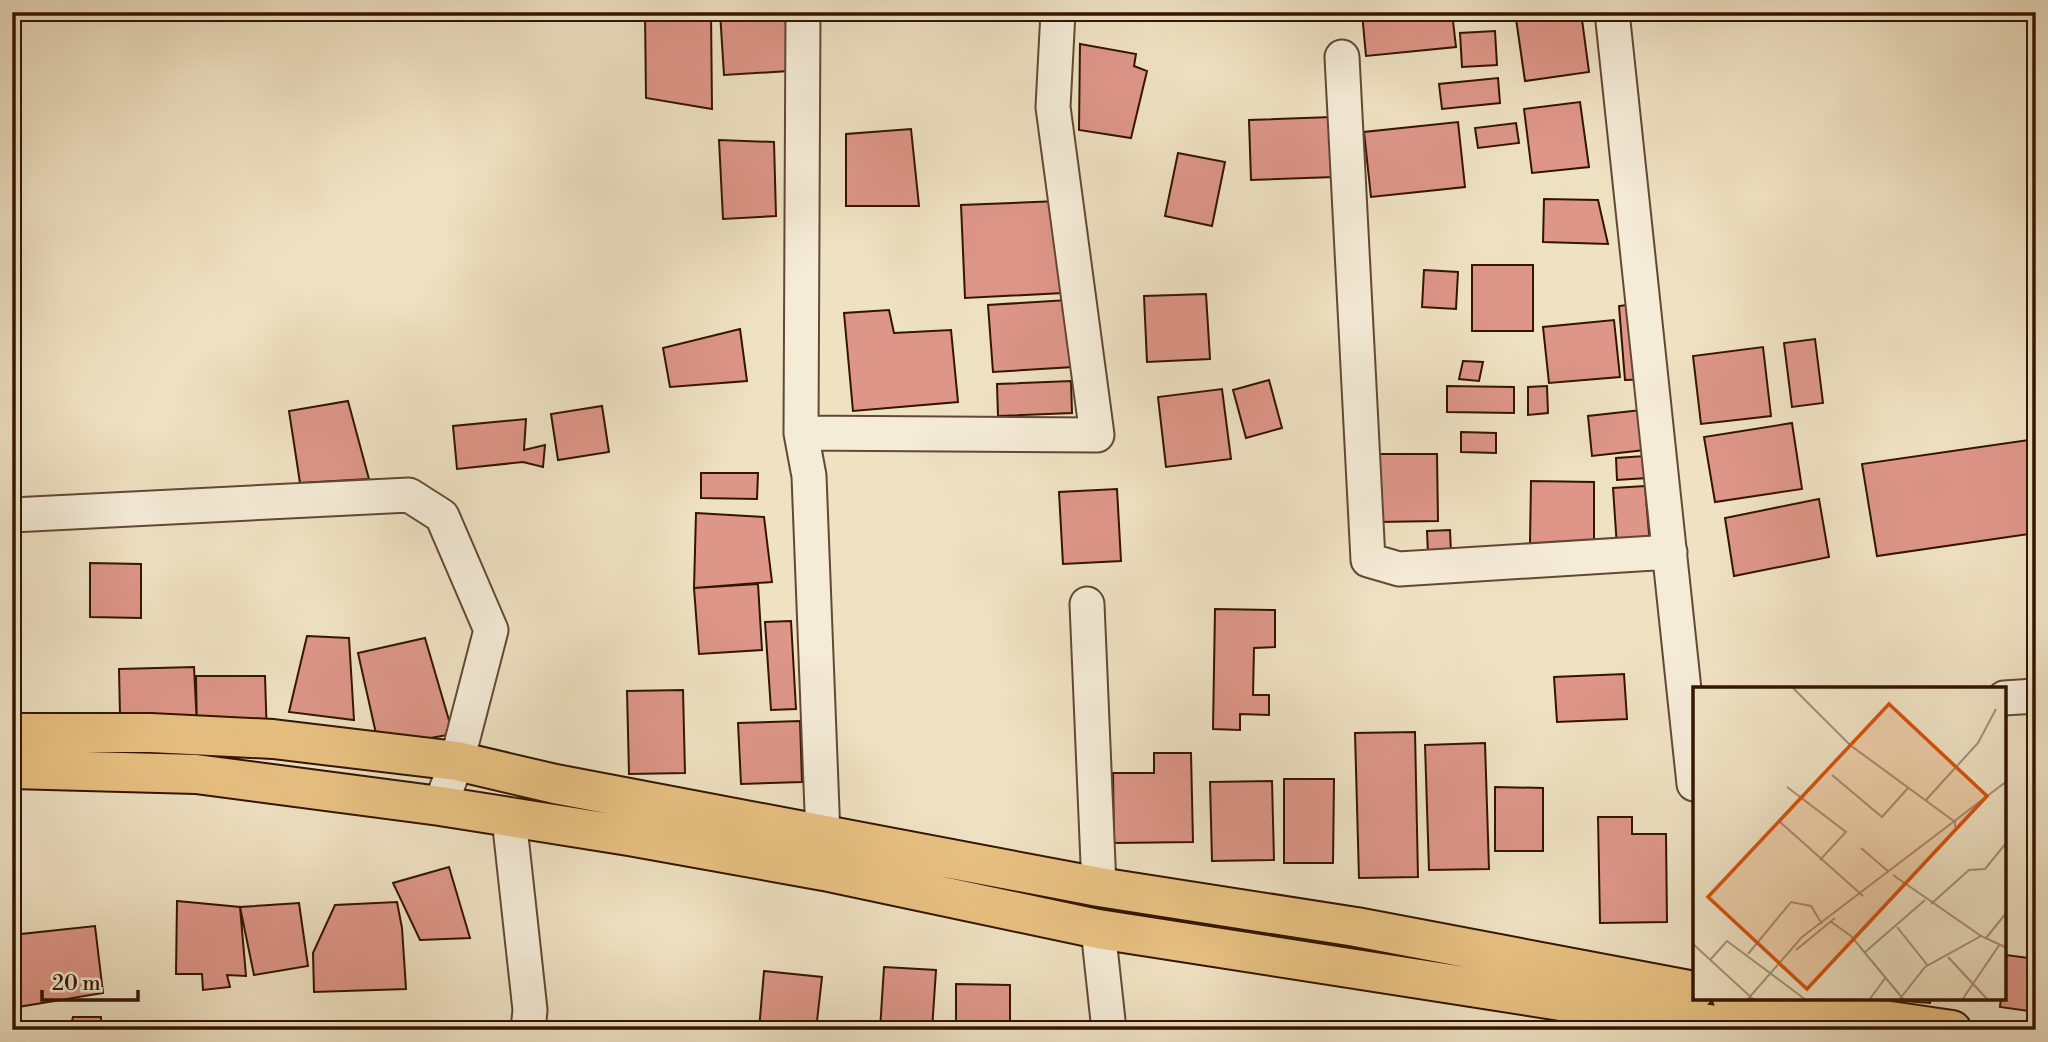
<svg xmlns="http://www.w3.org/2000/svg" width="2048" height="1042" font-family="'Libre Bodoni',serif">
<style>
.building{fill:#de9688;stroke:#341402;stroke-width:2}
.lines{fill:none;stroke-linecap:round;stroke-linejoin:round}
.street-casing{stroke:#634832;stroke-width:37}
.highway-casing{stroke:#341402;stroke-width:42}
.street{stroke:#f5ecd8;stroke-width:33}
.highway{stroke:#e8c182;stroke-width:38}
.inset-road{fill:none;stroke:#a49076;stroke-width:2}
.view{fill:#d6520b;fill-opacity:0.15;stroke:#d6520b;stroke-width:3.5}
.inset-edge{fill:none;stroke:#341402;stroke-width:3.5}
</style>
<rect width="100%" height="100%" fill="#efe2c3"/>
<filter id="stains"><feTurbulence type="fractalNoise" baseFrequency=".00286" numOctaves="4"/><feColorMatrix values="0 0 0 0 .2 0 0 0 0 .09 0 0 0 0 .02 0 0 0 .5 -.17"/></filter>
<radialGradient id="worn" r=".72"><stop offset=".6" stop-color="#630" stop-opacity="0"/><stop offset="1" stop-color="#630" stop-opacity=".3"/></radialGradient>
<path class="building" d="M645,12h66l1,97 -66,-11z
M720,12h65l4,59 -65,4z
M1452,12l4,35 -90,9 -4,-43z
M1515,12h66l8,60 -64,9z
M1495,31l2,34 -35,2 -2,-34z
M1080,44l56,10 -2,12 13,5 -16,67 -52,-8z
M1498,78l2,25 -58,6 -3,-25z
M1580,102l9,65 -57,6 -8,-64z
M1331,117l3,60 -83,3 -2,-60z
M1458,122l7,65 -94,10 -7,-65z
M1516,123l3,20 -41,5 -3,-20z
M911,129l8,77h-73v-72z
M719,140l55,2 2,74 -53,3z
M1178,153l47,9 -13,64 -47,-10z
M1544,199l54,1 10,44 -65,-2z
M1059,201l4,92 -98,5 -4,-93z
M1472,265h61v66h-61z
M1424,270l34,2 -2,37 -34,-2z
M1206,294l4,65 -63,3 -3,-66z
M1068,300l5,67 -80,5 -5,-67z
M1649,302l9,77 -33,1 -6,-74z
M889,310l5,23 57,-3 7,72 -105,9 -9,-98z
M1614,320l6,57 -71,6 -6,-56z
M740,329l7,52 -77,6 -7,-39z
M1815,339l8,64 -31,4 -8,-64z
M1763,347l8,69 -70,8 -8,-68z
M1463,361l20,1 -4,19 -20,-2z
M1269,380l13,48 -36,10 -13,-48z
M1071,381l1,32 -74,3 -1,-32z
M1447,386l67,1v26l-67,-1z
M1547,386l1,27 -20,2v-28z
M1222,389l9,70 -65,8 -8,-70z
M348,401l21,78 -69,4 -11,-72z
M602,406l7,46 -51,8 -7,-46z
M1650,409l4,40 -62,7 -4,-40z
M526,419l-2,31 21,-5 -2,22 -20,-5 -66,7 -4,-43z
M1792,423l10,66 -87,13 -11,-65z
M1461,432l35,1v20l-35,-1z
M2036,439v94l-159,23 -15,-92z
M1377,454h60l1,67 -60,1z
M1645,456l2,22 -30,2 -1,-22z
M701,473h57l-1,26 -56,-1z
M1531,481l63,1v62l-64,-1z
M1645,486l5,59 -33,2 -4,-59z
M1117,489l4,72 -58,3 -4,-72z
M1819,499l10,58 -95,19 -9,-58z
M696,513l68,4 8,65 -78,6z
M1450,530l1,23 -23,1 -1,-23z
M90,563l51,1v54l-51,-1z
M758,584l4,66 -63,4 -5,-66z
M1215,609l60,1v37l-21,1 -1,47h16v20l-29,-1v16l-27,-1z
M791,621l5,88 -25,1 -6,-88z
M307,636l42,2 5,82 -65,-8z
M425,638l28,96 -74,13 -21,-94z
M194,667l3,58 -77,-10 -1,-46z
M1624,674l3,45 -70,3 -3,-45z
M196,676h69l2,63 -70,-3z
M683,690l2,83 -56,1 -2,-83z
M800,721l2,61 -61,2 -3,-61z
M1415,732l3,145 -59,1 -4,-145z
M1485,743l4,126 -60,1 -4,-125z
M1154,753h37l2,89 -79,1 -1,-70h41z
M1284,779h50l-1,84h-49z
M1272,781l2,79 -62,1 -2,-79z
M1495,787l48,1v63h-48z
M1598,817h34v17h34l1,88 -67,1z
M449,867l21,71 -50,2 -27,-57z
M177,901l63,6 6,69 -19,-1 3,12 -27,3 -1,-16h-26z
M397,902l5,26 4,61 -92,3 -1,-39 22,-48z
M299,903l9,63 -54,9 -14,-68z
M95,926l8,67 -91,15v-73z
M2006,955l30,4v53l-36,-5 1,-9h3z
M884,967l52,3 -4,60h-52z
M764,971l58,6 -6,53h-57z
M956,984l54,1v45h-54z
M1862,998h68v5z
M73,1017h28v13h-58l27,-1z"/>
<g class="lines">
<g class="street-casing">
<path id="street" d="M803,12l-2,421 8,43 15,386
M1612,12l82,772
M1342,57l26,503 31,9 271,-17
M801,433l296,2 -44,-328 5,-95
M12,515l397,-20 33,21 49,114 -34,131 -17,45
M1087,604l12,283
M2004,698l32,-2
M509,818l21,192 -2,20
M1098,929l11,101"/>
</g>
<g class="highway-casing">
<path id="highway" d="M12,733h138l123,6 184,22 98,23 544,103 257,40 338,64
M12,769l184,5 244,32 189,30 195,35 274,58 649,101
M1732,998l220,32"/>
</g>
<use href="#street" class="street"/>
<use href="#highway" class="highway"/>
</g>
<g transform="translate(1693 687)">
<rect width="313" height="313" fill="#efe2c3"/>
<path class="inset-road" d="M100,1l57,57 105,77v5M139,88l50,42 26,-29M94,100l59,45 -26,28M232,114l53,-58 18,-34M87,135l83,74M168,161l28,24M200,188l88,61 26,12M238,217l38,-34 16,-1 22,-27M137,234l21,15 53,64M204,240l31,39M293,251l21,-26M0,257l61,56M103,263l39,-32M171,266l61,-53M55,267l43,-52 20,4 11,18M255,270l40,43M17,273l17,-19 79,59M54,313l55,-63 205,-156M176,313l17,-23M206,313l26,-33 56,-31M269,313l38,-56"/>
<path class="view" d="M196,17l98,92 -180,193 -99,-92z"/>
<rect width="313" height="313" class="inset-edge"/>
</g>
<rect width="2048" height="1042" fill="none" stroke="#efe2c3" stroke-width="42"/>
<rect x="14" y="14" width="2020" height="1014" fill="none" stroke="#341402" stroke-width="3.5"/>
<rect x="21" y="21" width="2006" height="1000" fill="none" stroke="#341402" stroke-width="2"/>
<path d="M42 990v10h96v-10" fill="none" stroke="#341402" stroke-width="3.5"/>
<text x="52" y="990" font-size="21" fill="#341402" stroke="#f5ecd8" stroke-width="5" paint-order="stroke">20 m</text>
<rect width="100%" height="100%" filter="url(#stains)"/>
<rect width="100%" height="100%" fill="url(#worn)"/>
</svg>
